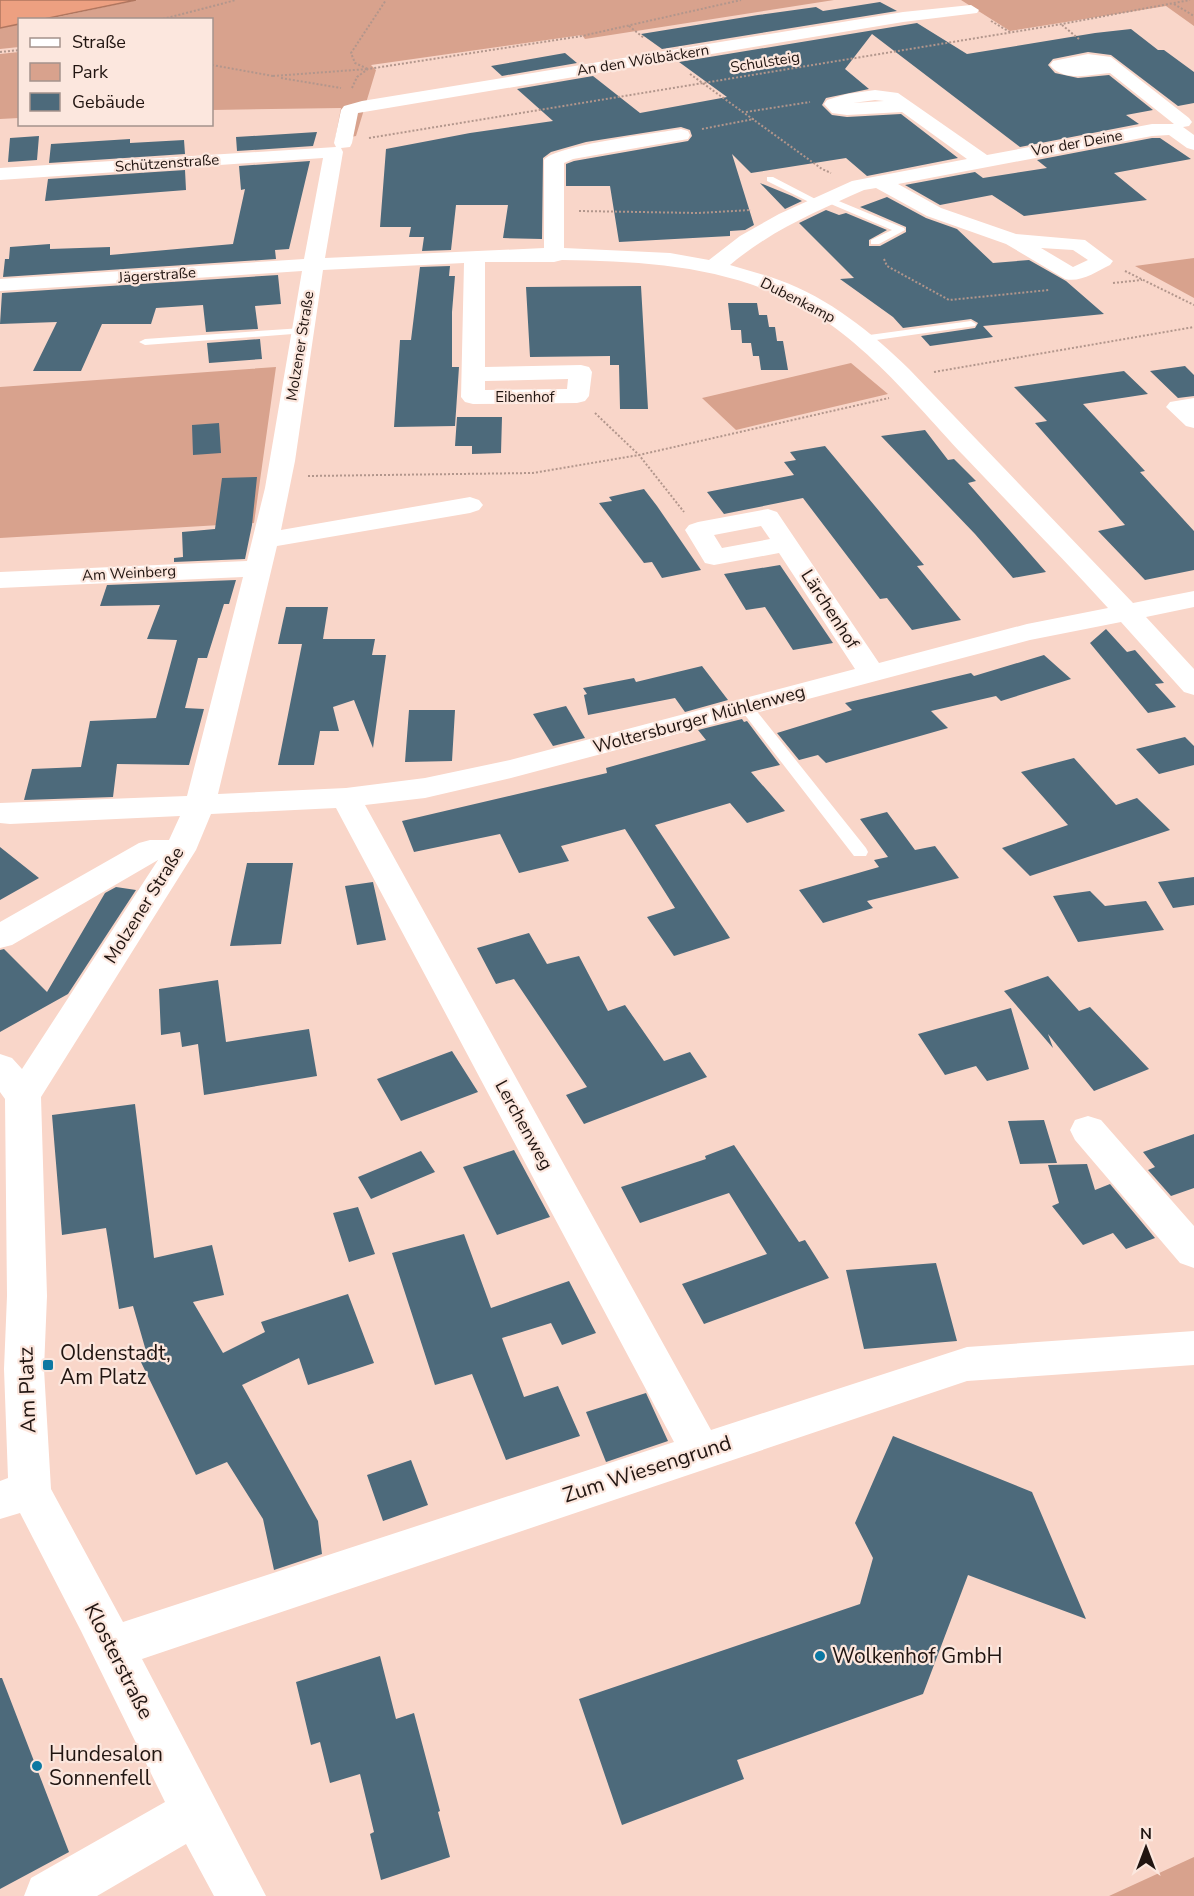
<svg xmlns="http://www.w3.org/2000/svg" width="1194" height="1896" font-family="'Nunito Sans',sans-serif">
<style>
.green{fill:#d8a28d}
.water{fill:#eda081;stroke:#b0765f;stroke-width:1.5}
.building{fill:#4d6a7b}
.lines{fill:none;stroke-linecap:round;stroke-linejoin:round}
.path{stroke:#b2968c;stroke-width:2;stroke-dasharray:2 2;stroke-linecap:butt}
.lane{fill:#fff;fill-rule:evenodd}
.street{fill:#fff;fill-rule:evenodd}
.poi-dot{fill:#0d78a2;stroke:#fce7de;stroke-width:2}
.labels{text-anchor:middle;stroke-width:4.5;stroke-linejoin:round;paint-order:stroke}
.far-street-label{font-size:15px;fill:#211511;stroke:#fce7de}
.street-label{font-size:18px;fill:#211511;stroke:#fce7de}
.near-poi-label{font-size:21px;fill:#211511;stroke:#fce7de;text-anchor:start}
.near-street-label{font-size:21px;fill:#211511;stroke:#fce7de}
</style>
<rect width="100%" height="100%" fill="#f9d6c9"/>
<path class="green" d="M137,0h697l-249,39 -3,-4 -211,30 5,5 -20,66 -21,4 6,-32 -129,2v-90h-168z
M961,0h233v26l-28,-20 -156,25z
M19,24v23l-19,2v-21z
M19,52v66l-19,1v-65z
M1194,258v40l-59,-32z
M851,363l37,31 -152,36 -34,-32z
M276,367l-22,156 -254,15v-151z
M1194,1857v39h-85z"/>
<path class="water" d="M0,0h136l-92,19 -24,1 -1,4 -19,4z"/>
<path class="building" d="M880,2l17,9 -235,38 -21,-15 117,-19 58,-8 7,4z
M917,23l50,31 128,-21 36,-4 27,21h6l30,22v31l-16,3 -67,-51 -23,-3 -35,7 -5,6 7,8 23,5 31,-3 44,35 -27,5 13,9 -119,23 -148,-113 -27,35 24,20 -43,9 -4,7 10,10 15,2 54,-3 57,44 -91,18 -21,-18 -95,15 -19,-19 22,71 -9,5 -15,1v5l-111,6 -9,-56h-44v-22l8,-3 114,-20 4,-5 -2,-6 -9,-3 -95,15 -35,10 -8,6 -1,81 -39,-1 5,-33h-52l-5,45 -29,1 2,-14h-15l2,-10h-31l6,-78 84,-16 83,-12 -36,-32 76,-13 47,37 87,-16 -48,-35z
M565,53l12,10 -75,13 -11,-10z
M317,132l-4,14 -76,5 -1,-14z
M39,136l-2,24 -29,2 2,-24z
M1152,138h8l31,21 -77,14 33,27 -123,16 -32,-21 -52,10 -35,-20 70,-13 8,6 64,-10 -10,-8z
M130,139v4l54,-3 1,14 -136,9 2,-19z
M310,161l-21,88 -14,1 1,9 -273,18 2,-18h4l1,-12 40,-3v5l60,-2v8l123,-11 12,-55 -4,1 -2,-24z
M185,170l1,20 -141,11 3,-22z
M760,183l32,13 10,5 -17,8z
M887,197l39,21 31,11 36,34 36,-3 37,21 38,33 -121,12 10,11 -63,9 -9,-10 54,-8 3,-5 -7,-4 -68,9 -10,-11 -53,-38 14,-1 -55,-55 27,-13 13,5 7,-2 41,17 -18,10v6h11l26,-14v-5l-46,-20z
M450,266l-1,10h6l-3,36v55h7l-4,59 -61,1 6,-87h11l9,-73z
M278,275l3,29 -26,2 3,23 -52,3 -3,-27 -47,3 -5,16h-49l-21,47h-48l24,-49 -57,2 2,-31z
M641,286l7,123h-28l-1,-44h-9v-9l-80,1 -4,-70z
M728,303h29l2,12h8l2,12h6l2,14h6l5,29h-27l-2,-14h-6l-2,-13h-9l-1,-13h-10z
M260,339l2,20 -53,4 -2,-20z
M1185,366l9,9v21l-16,2 -28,-27z
M1124,371l24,23 -65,10 62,67 -5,1 54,59v39l-49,10 -47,-49 27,-6 -90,-102 12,-2 -33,-34z
M457,417h45l-1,36 -29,1v-8h-17z
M219,423l2,30 -28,2 -1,-30z
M925,430l23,30 6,-1 22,22 -8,2 78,89 -33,6 -38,-44 -94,-98z
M825,446l99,119 -7,1 44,54 -49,10 -25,-32 -7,1 -77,-101 -79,16 -17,-22 87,-17 -10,-13 12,-2 -6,-8z
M257,477l-5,48 -7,34 -71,3v-4l9,-1 -1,-25 33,-3 7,-51z
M644,489l13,17 44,64 -39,8 -10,-16 -8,1 -45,-60 13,-2 -3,-4z
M780,565l53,78 -40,7 -28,-43 -19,3 -22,-36z
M236,580l-7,24h-5l-17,54h-9l-13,50 19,1 -15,56 -72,-1 -4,33 -89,3 8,-31 49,-2 9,-46 66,-3 21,-78 -30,-1 13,-34 -60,1 7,-21z
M286,607h42l-5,32h52l-3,16h14l-13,93 -19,-48 -21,7 6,24h-19l-6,34h-36l24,-121h-24z
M1106,629l21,23 8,-2 29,33 -9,1 21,23 -28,6 -58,-70z
M1044,655l27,24 -70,22 -5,-5 -65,15 17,17 -63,18 -59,17 -8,-8 -19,5 -22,-27 75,-23 -7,-7 126,-30 3,3z
M702,666l26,34 -43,12 -10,-14 -87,17 -4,-20 3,-1 -4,-6 51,-10 2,4z
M566,706l19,32 -32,8 -20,-32z
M409,710h46l-3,51 -47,1z
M742,719l2,3 3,-1 33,44 -29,7 34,39 -38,12 -17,-20 -75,22 75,113 -56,18 -27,-39 28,-9 -50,-79 -64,17 8,15 -50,12 -19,-39 -86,18 -12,-31 205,-48 -1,-5 100,-28 -8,-10z
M1185,737l9,9v19l-35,9 -23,-25z
M1074,758l42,47 21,-7 33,32 -140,46 -28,-28 66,-23 -47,-53z
M887,812l28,38 20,-4 24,32 -92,23 6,7 -50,15 -24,-33 80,-23 -5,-7 14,-3 -28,-38z
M0,847l39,31 -39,22z
M247,863h46l-12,81 -51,2z
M1194,877v28l-21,3 -15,-26z
M373,882l13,58 -29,5 -12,-59z
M116,887l20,3 -68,104 -68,38v-82l4,-1 43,43 58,-99z
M1090,891l15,15 41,-5 18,29 -86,12 -25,-46z
M529,933l18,31 32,-8 29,55 17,-6 39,56 26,-9 17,25 -123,47 -18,-29 21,-8 -73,-108 -18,5 -19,-36z
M1048,976l31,35 11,-4 59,62 -55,22 -46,-57 5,14 -49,-57z
M218,980l8,62 83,-13 8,47 -113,19 -6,-51 -16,3 -2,-15 -19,3 -2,-46z
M1011,1008l18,61 -42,12 -11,-15 -31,9 -27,-41z
M452,1051l26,41 -77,29 -24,-42z
M135,1104l19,154 58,-13 12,50 -31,7 30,51 42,-21 -4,-10 87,-28 26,69 -66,22 -9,-27 -57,27 76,136 4,33 -48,16 -11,-51 -36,-57 -31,13 -59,-121 9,-3 -13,-45 -14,3 -13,-81 -44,7 -10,-120z
M1044,1120l13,43 -37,1 -12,-43z
M1194,1134v54l-23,8 -23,-26 7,-3 -12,-15z
M734,1145l65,97 6,-2 24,38 -125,46 -22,-40 85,-30 -38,-61 -89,30 -19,-36 85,-28 -1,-3z
M514,1150l36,67 -53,18 -34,-68z
M421,1151l14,21 -64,27 -13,-22z
M1087,1164l8,26 15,-6 45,54 -29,11 -13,-16 -30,12 -31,-39 7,-3 -11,-38z
M358,1207l17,47 -26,8 -16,-49z
M464,1234l27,74 78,-27 27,52 -34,12 -11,-22 -49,15 22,59 34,-11 22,50 -74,24 -34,-86 -37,11 -43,-132z
M936,1263l21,78 -93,8 -18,-79z
M646,1393l22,48 -62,21 -20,-50z
M893,1436l139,56 54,127 -118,-44 -45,119 -186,66 7,19 -122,46 -43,-126 281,-95 13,-46 -18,-35z
M411,1460l17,45 -45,16 -16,-46z
M380,1656l16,63 18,-6 26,98 -2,1 12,45 -69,23 -11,-46 4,-2 -14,-58 -30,9 -10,-41 -9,3 -15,-63z
M0,1678h2l67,174 -69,37z"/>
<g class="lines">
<path class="path" d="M1174,4l20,12
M159,20l77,-20
M991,21l19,11
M1062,25l17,14
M629,26l15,12
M0,52l20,-2
M212,65l61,11
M690,74l132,95 9,4
M273,76l95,-7 -13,-6 -4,-10 35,-53
M281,78l60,10
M352,88l5,-11 11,-8 214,-33 159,-36
M746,112l64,-10
M702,129l52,-10
M369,138l693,-114 128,-24
M579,211l119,2 53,-3
M884,259l3,7 62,34 100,-10
M1125,271l69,34
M1113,283l29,-3
M934,372l260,-45
M595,413l44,42 45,57
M308,476l225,-3 106,-18 250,-57"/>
<path class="lane" d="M767,177h6l52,27 -8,2 -50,-25z
M829,197l75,31 1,2 -26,14h-8v-4l21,-10 -66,-28 -2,-2z
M971,321l5,3 -1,2 -113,16 -6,-3 6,-3z
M302,328l6,3 -2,2 -161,12 -6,-3 6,-3z
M746,703l5,1 115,144 2,4 -2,4h-12l-113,-146 -2,-3z"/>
<path class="street" d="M971,5l8,5 -2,3 -74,9 -545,91 -6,30 -2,4 -9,1 2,4 -18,106 219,-10v-88c11,-15 114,-27 137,-31l7,2 2,4 -2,4 -115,20 -9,4v85l106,5 39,7 31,-24 39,-22 73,-33 115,-22 -65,-47 -55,3 -15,-2 -8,-9 3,-4 20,-6 28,-4 23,3 89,62 165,-31h22l-64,-51c-19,1 -46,10 -60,-8l3,-4 35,-7 23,3 78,61 3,4 -3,4 -6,1 11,8v15l-7,-2 -18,-13 -17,1 -254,48 43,24 75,26 69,6 28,21 -3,4c-14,7 -30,18 -45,14l-59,-35 -79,-28 -51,-28 -12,2c-47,21 -94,41 -134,75 16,5 33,9 49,15 50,18 92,52 130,89l224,234 61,-12v16l-48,10 48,52v26l-10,-3 -63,-70 -91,18 -519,138 -86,20 -60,7 346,625 256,-83 227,-16v34l-227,16 -825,278 124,237h-52l-28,-52 -89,52h-73l7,-18 134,-76 -84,-171 -61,-118 -20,6v-38l8,-3 -4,-109 3,-73 -2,-197 -5,-7v-38l12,4 10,11 136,-209 -146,85 -12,3v-26l139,-79 11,-3h19l11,-24 -170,8 -10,-1v-20l187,-7 56,-219 -243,11v-16l247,-11 18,-73 37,-217 -302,20v-12l304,-20 19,-101 -323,22v-12l336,-21 -2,-4 7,-33 3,-4 18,-5 541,-89zM875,100l9,1 -31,2zM1041,248l32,2 15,10 -15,7zM562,260c68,1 137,4 202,29 85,31 140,103 200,167 48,51 97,100 144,152l-81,16 -148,39 -102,-151 -9,-3 -70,13 -9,3 -4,5 20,33 9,2 65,-12 76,116 -345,91 -85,18 -79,10 -128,6 59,-248 193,-33 9,-3 4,-5 -4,-5 -9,-3 -189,33 14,-69 28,-191 141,-7 -3,134 4,5 8,2 104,-1 8,-2 4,-5 3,-24 -3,-5 -8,-2 -96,2v-105h69zM568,379l-1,10 -82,1v-9zM761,526l9,13 -48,9 -8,-13zM336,808l338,634 -551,180 -72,-133 -7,-120 3,-73 -6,-199 155,-247 15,-36z
M1194,398v30l-8,-2 -20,-19 4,-5z
M1088,1116l13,4 93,106v42l-14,-5 -105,-123 -5,-10 5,-10z"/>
</g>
<g class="poi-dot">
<rect x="42" y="1359" width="12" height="12" rx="3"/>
<circle cx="820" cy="1656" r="6"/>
<circle cx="37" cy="1766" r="6"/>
</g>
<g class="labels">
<g class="far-street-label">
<text transform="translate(643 60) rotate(-9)" y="5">An den Wölbäckern</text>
<text transform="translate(765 62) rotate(-9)" y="5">Schulsteig</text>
<text transform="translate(1077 143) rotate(-10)" y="5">Vor der Deine</text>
<text transform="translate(167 163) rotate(-4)" y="5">Schützenstraße</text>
<text transform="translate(157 275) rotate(-4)" y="5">Jägerstraße</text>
<text transform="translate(798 300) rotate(27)" y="5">Dubenkamp</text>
<text transform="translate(300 346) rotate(-81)" y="5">Molzener Straße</text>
<text x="525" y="402">Eibenhof</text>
<text transform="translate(129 573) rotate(-3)" y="5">Am Weinberg</text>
</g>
<g class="street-label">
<text transform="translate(830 609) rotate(57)" y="6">Lärchenhof</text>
<text transform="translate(699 719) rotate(-15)" y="6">Woltersburger Mühlenweg</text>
<text transform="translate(144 905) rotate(-58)" y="6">Molzener Straße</text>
<text transform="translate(524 1125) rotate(61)" y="6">Lerchenweg</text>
</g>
<g class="near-poi-label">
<text x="60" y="1360">Oldenstadt,<tspan x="60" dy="24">Am Platz</tspan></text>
<text x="832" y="1663">Wolkenhof GmbH</text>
<text x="49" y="1761">Hundesalon<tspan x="49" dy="24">Sonnenfell</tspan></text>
</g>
<g class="near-street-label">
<text transform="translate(27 1390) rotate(-92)" y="7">Am Platz</text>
<text transform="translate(647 1469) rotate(-18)" y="7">Zum Wiesengrund</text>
<text transform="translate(119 1661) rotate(63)" y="7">Klosterstraße</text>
</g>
</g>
<rect x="18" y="18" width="195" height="108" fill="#fce7de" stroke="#a4938c" stroke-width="1.5"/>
<rect x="30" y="38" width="30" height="9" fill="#ffffff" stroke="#a4938c" stroke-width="1.5"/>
<text x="72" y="48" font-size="18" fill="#211511">Straße</text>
<rect x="30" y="63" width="30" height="18" fill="#d8a28d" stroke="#a4938c" stroke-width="1.5"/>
<text x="72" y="78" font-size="18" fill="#211511">Park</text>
<rect x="30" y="93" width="30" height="18" fill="#4d6a7b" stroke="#a4938c" stroke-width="1.5"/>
<text x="72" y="108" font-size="18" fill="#211511">Gebäude</text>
<g transform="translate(1146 1848)" stroke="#fce7de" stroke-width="4.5" paint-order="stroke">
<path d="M0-4.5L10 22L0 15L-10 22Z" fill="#211511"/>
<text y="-9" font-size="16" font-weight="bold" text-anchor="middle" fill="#211511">N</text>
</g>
</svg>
